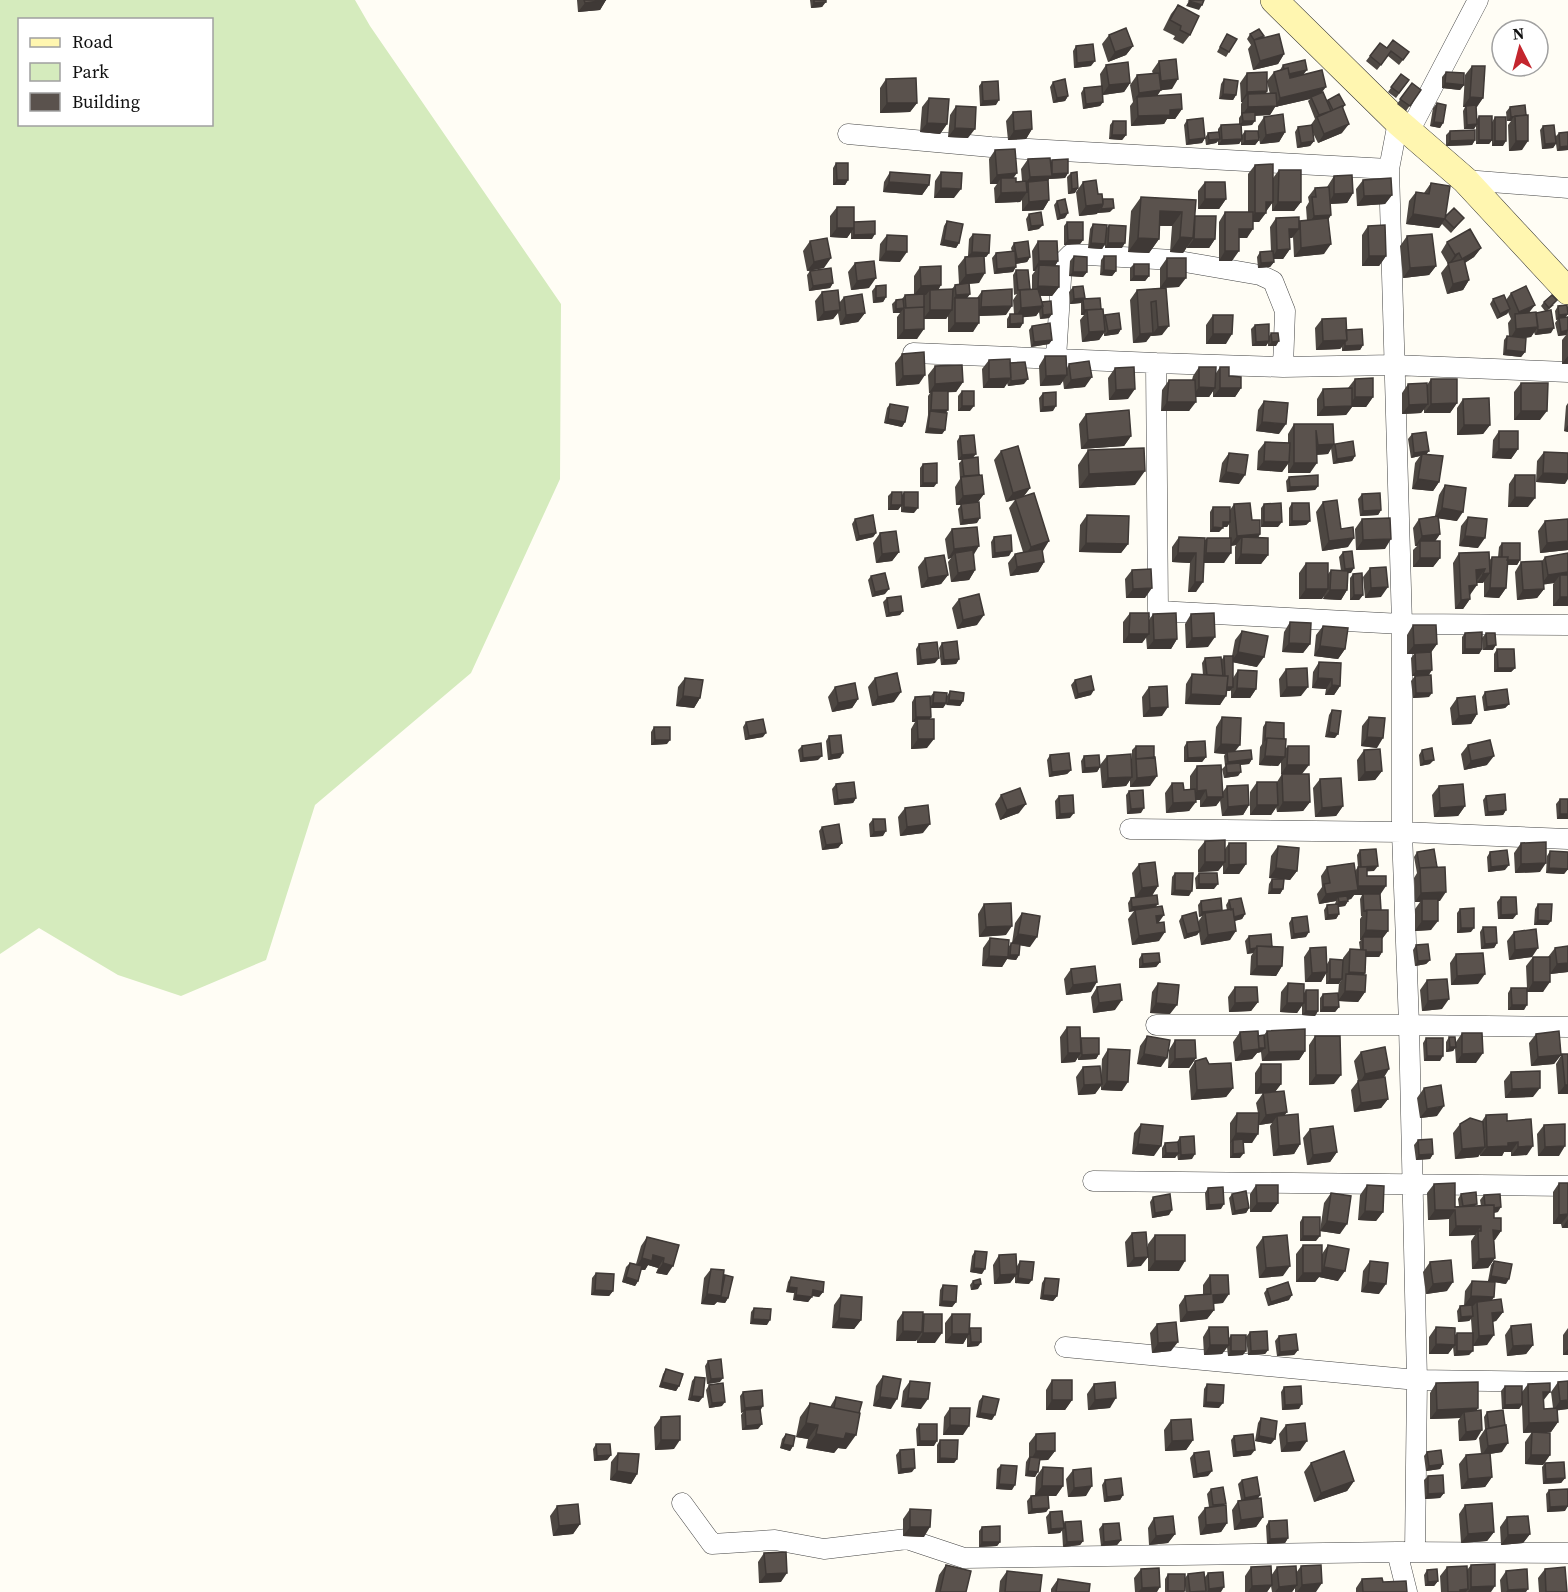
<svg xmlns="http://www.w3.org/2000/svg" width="1568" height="1592" font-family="'Source Serif 4',serif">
	<rect width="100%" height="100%" fill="#fffdf5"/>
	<path fill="#d5ebbd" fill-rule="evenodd" d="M0,0H355L370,26L561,304L560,479L471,673L315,805L266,960L181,996L118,975L39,928L0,954ZM20,20H212V124H20Z"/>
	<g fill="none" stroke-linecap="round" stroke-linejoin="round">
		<defs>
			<path id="street" d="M1398,122L1389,169L1402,624L1568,625
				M1410,130L1478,0
				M848,134L991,147L1389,169
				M1465,180L1568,188
				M913,353L1156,363
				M1056,358L1062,263L1071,254L1173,260L1260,275L1273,281L1285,311L1283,367
				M1130,829L1402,832L1568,839
				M1156,1025H1409L1402,832V624L1158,611L1156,363L1283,367L1393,365L1568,372
				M1093,1181L1568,1186
				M1065,1347L1417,1380L1568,1382
				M682,1503L712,1544L775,1540L824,1549L907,1539L964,1558L1397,1552
				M1415,1552L1417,1380L1409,1025L1568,1027
				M1407,1592L1397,1552L1568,1553"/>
			<path id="secondary" d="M1274,0L1398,122L1465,180L1568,291"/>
		</defs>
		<use href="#street" stroke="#444" stroke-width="21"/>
		<use href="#secondary" stroke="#333" stroke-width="28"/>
		<use href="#street" stroke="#fff" stroke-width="20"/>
		<use href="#secondary" stroke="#fff6b0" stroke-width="27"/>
	</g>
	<path fill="#4d4742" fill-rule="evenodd" d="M577,0H606L600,10L578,12Z
		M810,0H826L822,7L811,8Z
		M1178,5L1190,35L1183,44L1173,39L1175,36L1163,30L1171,14Z
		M1227,34L1229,52L1226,57L1217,52Z
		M1250,34L1263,38L1284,54L1278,64L1253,70L1248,49L1251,45L1247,39Z
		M1109,35L1133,46L1126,55L1108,62L1102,44Z
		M1380,43L1387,48L1409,52L1399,65L1388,56L1377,70L1366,61Z
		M1076,46L1091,66L1074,68L1073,51Z
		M1159,61L1172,89L1161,90L1157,96L1182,109L1175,119H1167L1164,124L1131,126L1130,106L1133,102L1130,85L1137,75L1153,74L1152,71Z
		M1106,65L1130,83L1124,92L1103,95V102L1100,106L1083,109L1081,93L1084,88L1101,86L1100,74Z
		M1283,65L1304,74L1323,92L1327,101L1328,100L1345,105L1343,108L1342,133L1318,143L1312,131L1314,141L1310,146L1297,148L1295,132L1298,127L1310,126L1315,119L1308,101L1310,99L1275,107L1270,115L1255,116L1252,125L1241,126L1242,135L1245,131H1258V126L1264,117L1285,132L1279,142L1260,144L1258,131L1259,140L1255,145H1241V141L1239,144L1218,145V141L1216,143L1206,145L1205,138L1202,143L1186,145L1184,125L1187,120L1205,138L1208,133L1218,132V129L1221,125L1239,124V118L1241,115V104L1242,102H1241L1240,83L1247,73L1267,81L1274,72L1280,70ZM1267,82L1270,94H1266L1267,91Z
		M1472,66L1483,98L1476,107L1477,119L1479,116L1492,122L1495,117L1503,146H1492V140L1489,144H1476V126L1474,129H1464L1463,111L1465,107H1463L1465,75Z
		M1446,72L1464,85L1460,90L1442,88V77Z
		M1401,74L1409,80L1396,98L1388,92Z
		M886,79L917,103L910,112L880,113V88Z
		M1224,79L1236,95L1233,100L1219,99L1221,84Z
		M982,82L996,105L980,106L979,86Z
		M1053,82L1068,96L1065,101L1053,103L1050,87Z
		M1412,83L1421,90L1406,111L1397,104Z
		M929,98L947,124L940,134L920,132L922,107Z
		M1437,103L1443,123L1440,128L1430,126L1433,108Z
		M956,106L968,138L948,137L950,115Z
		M1510,107L1526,115L1522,150L1509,151L1508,125L1511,121H1507L1506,112Z
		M1013,112L1032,129L1026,139L1008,140L1006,121Z
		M1113,121L1126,135L1122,140L1109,139L1110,125Z
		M1543,126L1555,137L1559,133L1568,132V150L1557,151L1556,144L1553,148L1542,149L1540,130Z
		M1450,131L1475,140L1472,145L1446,146V135Z
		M995,150L1016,182L1022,181L1021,169L1028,159L1051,162L1052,160L1068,173L1065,178L1049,179L1048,181L1049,200L1043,210L1022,211V200L1020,202L995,203L994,188L997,184H990L989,159Z
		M836,163L848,180L845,185H833V168Z
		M1255,165L1273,178L1279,170L1301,202L1294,211H1272V203L1259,222H1253L1247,238H1239L1232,261H1219V222L1225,212H1248V174Z
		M890,172L929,185L922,195L883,192L884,182Z
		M941,172L954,198H934L935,181Z
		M1071,173L1075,193L1068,194L1067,177Z
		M1334,176L1353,193L1347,203L1330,204L1331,215L1328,220L1324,254L1294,257L1293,237L1292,238H1290V249L1283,259H1273L1274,262L1270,267L1258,268L1257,257L1260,252H1271L1270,227L1276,218L1299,223L1307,221L1306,207L1309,202L1308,197L1315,188L1327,187Z
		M1363,180L1392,195L1385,204L1357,206L1356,189Z
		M1083,182L1103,199L1110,212L1097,213V212V214L1079,216L1076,192Z
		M1205,182L1226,199L1219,209H1198V191Z
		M1431,183L1446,216L1464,218L1451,233L1442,224L1439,228L1406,224L1409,201L1416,192L1424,193Z
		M1141,197L1195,216L1215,239L1209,248H1187V247L1183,253L1170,252L1172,226H1160L1159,239L1149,253L1128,252L1131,211Z
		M1057,201L1065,218L1057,220L1054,205Z
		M837,207L854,222L872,239H851V232L847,238L830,237V216Z
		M1029,214L1039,229L1028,231L1026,219Z
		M947,221L959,243L956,248L940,245L944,226Z
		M1067,222L1083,240L1080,244L1064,245V226Z
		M1093,224L1106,229L1109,225L1122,248H1105V244L1102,249L1088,248L1090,229Z
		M1368,226L1386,256L1379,266H1362V235Z
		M973,234L989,253L986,257H984L979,283L969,284L970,294L967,298H977L982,291L1006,315L979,316L973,332H948V316L946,319H924L917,339H897V317L900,313H893L892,304L896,300L902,299L905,295L914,294V276L920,267L941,285L938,290L952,289L955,285L959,284L958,266L965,257L968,256L969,239Z
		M887,235L900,262L879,261L880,244Z
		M1407,236L1436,266L1429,275L1403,278L1400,246Z
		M810,241L824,268L807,271L803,251Z
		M1038,241L1058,261L1055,266L1059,287L1052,296H1040L1042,302L1052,314L1049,318L1040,319L1039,312L1036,316L1023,317V323L1020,328H1007V319L1010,314H1014L1013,300L1017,294L1014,295L1013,275L1016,270L1029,289H1032V275L1035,271H1033L1032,251Z
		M1447,242L1481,248L1474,257L1465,263L1469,280L1463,290L1447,294L1441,273L1448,264L1441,252Z
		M1014,243L1030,257L1027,262L1016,264L1013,272L994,274L992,258L996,253L1012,252L1011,248Z
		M1074,256L1087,272L1083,277L1069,276L1070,261Z
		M1104,256L1116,271L1112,276L1100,275L1101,260Z
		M1167,258L1179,287L1160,288V268Z
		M855,263L869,288L851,290L848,272Z
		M1134,264L1149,276L1145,281H1130V268Z
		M810,271L833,283L830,288L809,291L807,275Z
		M876,286L886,297L883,302L873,303L872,291Z
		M1073,287L1084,299L1101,309L1104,316L1105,315L1121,329L1118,334L1104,336V333L1099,340L1082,342L1080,320L1084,315H1081V303L1070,304L1069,292Z
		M1166,288L1162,335L1151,336V335L1146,342L1133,343L1130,300L1137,290Z
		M822,292L839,303L844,297L865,313L858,322L840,325L838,313L833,319L817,321L815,301Z
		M1511,293L1530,312L1536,313L1545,311L1541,306L1544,302L1554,305L1548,310L1551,333L1535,335L1534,332L1531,337L1523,338L1525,352L1521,357L1503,355L1504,340L1507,336H1509L1508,323L1511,319L1508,312L1507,314L1497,319L1490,304L1493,299L1506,300Z
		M1558,306L1568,314L1565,317H1568V364H1562V340L1566,335L1558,336L1555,323L1558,319L1556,320L1555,311Z
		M1213,315L1226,344H1206V325Z
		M1322,319L1346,330L1363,345L1360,350L1342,351V347L1340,349L1316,350L1315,328Z
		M1255,325L1269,336L1271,333L1276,346H1268V343L1266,346H1252L1251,329Z
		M1032,326L1052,340L1049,344L1031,347L1029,330Z
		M902,354L919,384L896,386L895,363Z
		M1045,356L1067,368L1069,364L1085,387L1064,389L1063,381L1060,385L1040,386L1039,366Z
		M989,360L1010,363L1024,384L1008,386L1007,383L1004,388H983L982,369Z
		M935,366L963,382L956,392H948L945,430L942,434L925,433L928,415V396L930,393H929L928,375Z
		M1199,367L1216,373L1220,367L1241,388L1235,397H1213V391L1209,397H1196L1189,411H1161L1162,390L1169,380H1192L1193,376Z
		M1115,368L1128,399L1109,400L1108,378Z
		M1355,379L1373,397L1366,407H1352L1346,415L1317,416V399L1323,389L1348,388Z
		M1431,379L1457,403L1450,413H1424V409L1421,413L1402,414V393L1408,384L1427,385Z
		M1521,383L1540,420H1514V392Z
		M962,391L970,411H958V396Z
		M1043,393L1053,411L1040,412L1039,398Z
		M1463,399L1490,425L1483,434L1457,435V408Z
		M1264,401L1279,434L1256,431L1258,410Z
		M1568,403V432L1564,431L1566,406Z
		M890,404L905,422L902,427L884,423L887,408Z
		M1086,414L1131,436L1124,446L1081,449L1079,424Z
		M1294,424L1334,444L1355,456L1352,461L1333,464L1331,448L1328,454L1316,455L1310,473H1288V464L1282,472L1257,470L1258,451L1265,442L1288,443V434Z
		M1499,431L1518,449L1511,459L1492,458L1493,440Z
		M1412,434L1427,454L1439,482L1433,491L1412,489L1415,463L1420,456L1411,458L1408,439Z
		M960,436L973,458L979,475L984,494L978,502L977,523L960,525L958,509L961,505H956L955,487L960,479L959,463L962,460H958L957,441Z
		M1088,450L1135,485L1079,488L1078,465Z
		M1001,451L1030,488L1024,496L1042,551L1044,562L1038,572L1010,576L1008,563L1015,554L1023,552L1009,508L1015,500L1006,502L994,460Z
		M1544,452L1565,484L1536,482L1537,461Z
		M1229,453L1239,484L1219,482L1222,463Z
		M923,464L934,487H920V468Z
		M1515,475L1528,507H1508L1509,484Z
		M1289,477L1318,486L1315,490L1287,492L1286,481Z
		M1445,485L1457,521L1439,518L1440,534L1435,541L1440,558L1433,567H1413V550L1417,546H1415L1413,528L1419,519L1435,516L1439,495Z
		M892,492L902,495L904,492L914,513L901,512V506L898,510H888V496Z
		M1362,494L1381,510L1378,515L1360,516L1358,499Z
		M1323,502L1341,529L1348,547L1322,551L1316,512Z
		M1292,503L1310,521L1306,525L1289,526V508Z
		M1234,504L1252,520L1260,534L1258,538L1268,555L1261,564H1235V547L1236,545L1231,546L1224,563H1204L1196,592H1188L1190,563L1172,562V547L1179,537L1205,540L1207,538H1229V524L1227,527H1223L1219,532H1210V512L1213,507L1230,510Z
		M1264,504L1278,527H1261V508Z
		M1087,515L1128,544L1121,553L1079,552L1080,525Z
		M1468,517L1478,548L1459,546L1461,526Z
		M855,519L876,533L873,537L856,541L852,524Z
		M1362,519L1385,549L1356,550L1355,529Z
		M1568,519V550L1540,553L1538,531L1545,521Z
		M952,529L975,570L969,580L951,582L948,562L951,558L948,559L945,539Z
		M880,533L899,552L892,561L876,563L873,543Z
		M994,537L1009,556L992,558L991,542Z
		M1502,543L1520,560L1517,565H1507L1506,588L1499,598L1484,597V580L1483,583H1477L1469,595L1470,599L1463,609H1455L1453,563L1459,553L1489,561L1492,557H1498L1499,547Z
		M1343,552L1351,573H1348L1347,590L1341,600L1323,599L1324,596L1322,599H1299V573L1306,563L1328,574L1331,570L1341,571L1339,557Z
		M1568,553V606H1553V584L1554,583L1544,584V589L1537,598L1517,600L1515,572L1521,562L1542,561L1545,557Z
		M925,558L948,575L941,584L921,588L918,567Z
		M1370,568L1381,597L1365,598L1363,577Z
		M1132,570L1145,598H1126L1125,579Z
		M1353,574L1363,595L1359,600H1350V578Z
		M871,576L885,594L872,597L868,580Z
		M887,598L900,615L886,617L883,602Z
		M959,599L977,625L957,629L952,608Z
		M1130,613L1149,620L1153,614L1177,639L1171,649H1147L1146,637L1142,643H1123V622Z
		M1191,614L1208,647L1186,648L1185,624Z
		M1290,622L1310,644L1303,653L1282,652L1284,632Z
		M1413,625L1437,644L1431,652L1432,670L1429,675V697L1413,698L1411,681L1415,676H1412L1411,658L1414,654H1407V635Z
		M1323,626L1345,649L1338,659L1314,656L1316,635Z
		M1242,631L1257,667L1233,662V678L1238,670L1256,689L1250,698H1231V690L1230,691H1227L1220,705L1185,704L1186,684L1192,674L1203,675L1202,663L1205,658L1221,661L1224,656H1232L1235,640Z
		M1465,633L1482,649L1479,654H1462V637Z
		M1486,633L1493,650H1483L1482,638Z
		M942,643L959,659L956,664L941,665L939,648Z
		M919,644L935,663L917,665L916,649Z
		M1497,649L1515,668L1511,672H1494V654Z
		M1319,662L1340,686L1334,695H1325L1326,689L1312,688L1313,672Z
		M1286,669L1301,696L1280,697L1279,679Z
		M685,678L700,698L694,708L676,706L678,687Z
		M875,678L894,702L872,706L868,687Z
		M1075,680L1091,695L1075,699L1071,685Z
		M835,687L858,699L852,708L832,712L828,697Z
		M1149,687L1162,716L1143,717L1142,697Z
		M950,691L963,701L960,706L946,704L943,708H931V717L930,719L927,748L911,749V729L915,722H912V702L915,697H930L934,692L947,696Z
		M1485,692L1509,704L1505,708L1484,711L1482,697Z
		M1457,698L1477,714L1471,724L1452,725L1450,708Z
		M1332,710L1335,738L1325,737L1329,715Z
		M1222,717L1235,751L1252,759L1249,764L1240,765L1238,776L1224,778L1222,769L1225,766L1224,756L1225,754L1214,753L1216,727Z
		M1369,717L1377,748L1361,746L1362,726Z
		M746,722L763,737L745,740L743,727Z
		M1266,722L1284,739L1285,749L1288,746L1302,774L1310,802L1303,811L1277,812L1276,807L1271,815H1250V792L1257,782H1277L1282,774H1290H1281V762L1278,766L1259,765L1260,747L1262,744L1263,727Z
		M654,727L667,744L651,745V732Z
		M829,736L840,758L828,760L826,741Z
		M1187,742L1206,757L1202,762H1184V747Z
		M1468,745L1487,765L1464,770L1461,754Z
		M802,746L818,760L800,762L798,750Z
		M1136,746L1150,786L1130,787V780L1126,786L1102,788L1100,765L1107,756L1131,765L1132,764V750Z
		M1364,750L1382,771L1375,780L1358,781L1357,760Z
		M1422,750L1430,764L1420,766L1419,755Z
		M1050,755L1071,770L1067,774L1049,777L1047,760Z
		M1084,756L1100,767L1097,772L1082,773L1081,761Z
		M1197,766L1222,793L1227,786L1249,805L1243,815L1222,816L1220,800L1216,806L1200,807V800H1196L1189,811L1166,813L1165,793L1172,783L1184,790L1190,789V776Z
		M1320,779L1343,806L1336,816L1315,817L1313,788Z
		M836,784L856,798L853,803L834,805L832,789Z
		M1439,786L1465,806L1458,816L1434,817L1432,795Z
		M1129,791L1141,813L1127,814L1126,795Z
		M1001,795L1019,813L1000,820L995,804Z
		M1059,796L1070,818L1056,819L1055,801Z
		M1486,796L1506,810L1503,815L1485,816L1483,800Z
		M1560,799L1568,819H1557L1556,804Z
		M905,808L923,833L900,836L898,817Z
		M873,819L883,836L870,837L869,824Z
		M822,827L842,843L838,848L822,850L819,831Z
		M1205,841L1225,849L1229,843L1246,864L1239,874H1223V865L1218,871L1198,872V850Z
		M1521,843L1540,872L1515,873L1514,853Z
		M1278,846L1297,871L1290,880L1284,879L1283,889L1280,894H1268L1269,884L1272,879H1283L1269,878L1271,856Z
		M1360,850L1374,871H1367V876L1380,895L1381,910L1388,931L1382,939V952L1379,957H1366L1365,973L1364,975L1365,992L1358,1002L1339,1001V1007L1335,1012H1320V998L1323,994L1338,995L1339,983L1342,979L1339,984H1326V973L1321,982H1305L1304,957L1310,948L1327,964L1330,959L1342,976L1343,958L1350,949H1360L1359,942L1361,940H1360V919L1362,916H1361L1360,899L1362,895H1354L1351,899L1348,900V901L1345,906L1339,907V914L1336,919L1325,920L1324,910L1327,905L1335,904L1336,901L1319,904L1317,894L1322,887L1321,876L1327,867L1355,871L1358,867L1357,855Z
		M1550,851L1568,869L1564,874L1546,873L1547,856Z
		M1417,852L1440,901H1438L1431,930L1415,931V909L1420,902H1415L1414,878L1417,873L1414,857Z
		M1490,852L1505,870L1488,872L1487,857Z
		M1139,864L1158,886L1152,895L1156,907L1158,923L1159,941L1132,945L1128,919L1134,911L1129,912L1128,903L1131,898L1135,897L1132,873Z
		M1175,873L1189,896L1171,895L1172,877Z
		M1199,873L1214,889H1196L1195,878Z
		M1501,897L1513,919H1498L1497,902Z
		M1229,900L1245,914L1242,919L1235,921L1230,940L1201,945L1199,932L1197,935L1184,939L1179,921L1182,916L1198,922L1202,916L1199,917L1198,905L1201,901L1221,911L1227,910L1226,905Z
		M984,904L1006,935L979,937L978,914Z
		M1538,904L1548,925H1534L1535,909Z
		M1460,909L1471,932L1457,933V913Z
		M1022,913L1030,947L1020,945L1019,955L1016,960L1007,959L1002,967L982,966L983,948L990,938L1009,946L1012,943L1015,923Z
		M1292,918L1306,937L1291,939L1289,923Z
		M1483,927L1497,943L1494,948L1481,949L1480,932Z
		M1514,932L1532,957L1509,960L1507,941Z
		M1249,936L1272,947L1282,966L1276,976L1250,975L1251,956L1253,953L1247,954L1245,941Z
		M1416,945L1430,960L1426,964L1415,966L1413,950Z
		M1568,946V972L1550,974L1543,992H1527L1524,1010H1508V993L1511,988H1527L1526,966L1533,957H1548L1555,948Z
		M1142,954L1160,962L1156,967L1139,968V959Z
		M1456,954L1478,984L1451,985L1450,963Z
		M1071,969L1091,992L1066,995L1064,979Z
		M1427,980L1442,1009L1422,1011L1420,990Z
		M1158,983L1170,1014L1150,1013L1152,992Z
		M1288,983L1304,993L1306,990L1318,1011L1315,1016L1302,1015V1005L1297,1013L1280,1012L1281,992Z
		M1097,987L1115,1010L1093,1013L1091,997Z
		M1235,987L1258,1002L1251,1011L1229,1012L1228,997Z
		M1067,1027L1099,1054L1096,1059L1078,1060V1057L1075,1062L1061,1063L1060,1037Z
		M1267,1031L1305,1051L1299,1060L1262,1061L1261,1052L1257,1053L1252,1059L1235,1061L1233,1042L1240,1032L1258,1036L1264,1035Z
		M1462,1033L1476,1063H1456L1455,1048L1453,1051L1446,1052V1042L1449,1037L1456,1042Z
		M1536,1034L1561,1055L1554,1064L1531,1066L1529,1043Z
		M1147,1036L1161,1067L1137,1064L1140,1046Z
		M1315,1036L1334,1084L1309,1085V1045Z
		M1426,1038L1440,1061H1424L1423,1043Z
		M1175,1040L1196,1058L1189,1068H1168L1169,1050Z
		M1108,1049L1122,1091L1101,1090V1086L1095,1094L1078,1095L1076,1077L1083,1067L1101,1076L1102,1059Z
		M1361,1052L1388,1099L1381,1108L1354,1112L1351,1090L1358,1081L1354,1061Z
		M1562,1054L1568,1094H1558L1556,1064Z
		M1195,1061L1209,1064L1233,1088L1226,1097L1191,1100L1189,1071Z
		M1261,1064L1281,1084L1275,1092L1285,1115L1300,1144L1294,1154L1273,1156L1270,1126L1272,1123L1259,1125V1119L1252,1143H1243L1240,1158H1230V1123L1237,1113H1258L1256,1103L1263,1093L1255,1094V1073Z
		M1511,1072L1533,1097L1505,1098L1504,1081Z
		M1424,1088L1437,1116L1420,1118L1417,1098Z
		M1486,1115L1507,1121L1527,1155L1511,1156V1152H1504L1502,1156H1480V1154L1478,1157L1455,1159L1453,1133L1460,1124L1482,1121Z
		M1141,1124L1154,1156L1132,1154L1134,1133Z
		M1544,1125L1559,1156H1538L1537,1134Z
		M1310,1129L1337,1152L1330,1162L1307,1165L1303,1138Z
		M1180,1137L1192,1159L1178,1160L1177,1154L1175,1158H1162V1148L1165,1143L1177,1142Z
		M1418,1140L1433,1154L1430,1159L1416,1160L1414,1145Z
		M1559,1183H1568V1228H1562L1561,1224H1553V1192Z
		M1434,1184L1455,1207L1459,1206L1458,1199L1461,1194L1476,1206H1481L1480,1200L1484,1195L1498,1212L1494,1213V1218L1501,1231L1494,1240L1495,1258L1488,1268L1472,1269L1471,1241L1475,1235L1449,1236V1219L1428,1220L1427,1193Z
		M1256,1185L1278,1203L1271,1212H1250V1194Z
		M1367,1185L1383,1212L1376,1221L1358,1220L1360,1195Z
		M1208,1188L1221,1209L1206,1210L1205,1193Z
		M1331,1193L1340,1234L1320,1231L1324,1203Z
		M1232,1194L1249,1208L1246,1213L1232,1215L1229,1198Z
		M1153,1197L1169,1215L1152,1218L1150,1202Z
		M1303,1217L1316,1241H1300V1222Z
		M1132,1233L1141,1266L1127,1267L1125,1242Z
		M1155,1235L1179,1271H1148V1244Z
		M647,1237L679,1245L667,1275L656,1273L658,1268L648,1265L645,1270H641L638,1281L635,1286L622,1282L626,1267L630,1263L636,1264L641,1246Z
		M1263,1237L1283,1276L1259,1278L1256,1247Z
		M1303,1245L1322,1254L1328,1245L1338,1281L1319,1277L1315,1282H1296V1254Z
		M975,1251L982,1274L970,1272L972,1256Z
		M999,1255L1017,1266L1020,1261L1029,1284L1015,1283V1276L1010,1283L994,1284L993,1265Z
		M1370,1261L1379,1294L1361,1292L1363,1271Z
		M1494,1261L1506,1284L1488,1281L1491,1265Z
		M1430,1262L1447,1291L1426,1294L1423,1272Z
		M711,1269L724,1276L728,1298L725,1303L717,1302L714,1305L701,1304L704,1278Z
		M596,1273L613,1291L609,1296L591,1295L592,1278Z
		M1210,1275L1223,1303L1214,1304V1310L1207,1319L1180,1322L1179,1305L1185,1296L1203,1294V1285Z
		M791,1277L823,1292L819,1297L812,1296L808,1302L793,1300L794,1293L786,1292L788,1282Z
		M1045,1278L1057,1296L1053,1301L1040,1299L1042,1283Z
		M973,1281L978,1289L971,1290L970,1285Z
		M1472,1281L1492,1300L1503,1312L1496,1321L1493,1322L1487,1345L1473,1346L1469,1355L1454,1356L1453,1347L1448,1354H1429V1337L1436,1327L1455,1335L1457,1333H1472L1471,1319L1469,1321L1458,1322L1457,1311L1460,1306H1464L1465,1291Z
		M943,1285L956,1302L952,1307L939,1306L940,1290Z
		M1267,1289L1289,1300L1268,1306L1264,1293Z
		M841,1295L861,1320L854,1329L832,1328L834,1305Z
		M754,1308L767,1325L750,1324L751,1312Z
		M903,1312L922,1316L924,1314L935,1343H917V1339L916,1341H896L897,1321Z
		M952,1314L969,1329L978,1346L967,1347V1337L963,1344L945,1343V1323Z
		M1157,1324L1171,1351L1152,1353L1150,1333Z
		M1511,1326L1533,1345L1526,1354L1507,1356L1505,1335Z
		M1209,1327L1229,1338L1231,1335L1243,1355L1228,1356L1227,1347L1222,1354L1204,1355L1203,1337Z
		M1568,1328V1355H1563V1335Z
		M1250,1332L1268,1350L1265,1354L1248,1355L1246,1337Z
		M1279,1336L1298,1350L1294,1355L1277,1356L1275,1341Z
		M708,1361L720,1382L707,1384L705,1366Z
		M666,1369L679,1386L676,1391L659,1387L663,1374Z
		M883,1376L891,1409L873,1406L876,1386Z
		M695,1377L699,1402L688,1400L692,1381Z
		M1052,1380L1072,1400L1065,1410H1046V1390Z
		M910,1381L921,1409L901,1407L903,1391Z
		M1558,1382L1568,1409L1557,1410L1558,1422L1551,1432H1537L1550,1455L1543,1465L1525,1464V1442L1532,1432L1523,1433L1522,1405L1519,1409H1502L1501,1391L1505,1386L1522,1392L1528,1384L1543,1401L1544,1409L1553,1408L1551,1392Z
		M1436,1383L1477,1410L1476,1440L1459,1441L1458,1421L1460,1418L1430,1419V1393Z
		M1094,1384L1110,1408L1088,1410L1087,1394Z
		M1207,1384L1219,1408L1203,1407L1204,1389Z
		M709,1385L722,1406L709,1408L706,1390Z
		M1284,1387L1299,1409L1282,1410L1281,1392Z
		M743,1392L760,1411L758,1429L742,1430L741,1415L743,1412L741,1413L740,1396Z
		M983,1396L992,1420L976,1417L979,1401Z
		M836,1397L846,1449L838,1448L834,1453L806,1448L808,1439L796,1437L800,1417L810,1403L830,1407Z
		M950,1408L963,1435H943L944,1417Z
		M1487,1412L1502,1452L1490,1454L1492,1477L1485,1487L1461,1489L1459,1464L1466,1455L1481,1454L1479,1438L1485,1429L1484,1417Z
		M661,1417L674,1449L655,1450L654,1427Z
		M1261,1418L1271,1444L1255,1441L1258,1423Z
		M1171,1420L1193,1440L1186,1450L1165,1451L1164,1430Z
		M919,1424L934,1446H917L916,1429Z
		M1286,1425L1300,1451L1281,1452L1279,1434Z
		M786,1434L793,1446L790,1451L780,1448L782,1439Z
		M1036,1434L1055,1451L1048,1460H1039L1035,1477L1025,1476L1026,1462L1029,1457V1443Z
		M1234,1436L1251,1455L1233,1457L1231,1440Z
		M940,1440L957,1459L954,1463H937V1445Z
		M596,1444L611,1455L607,1460L594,1461L593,1449Z
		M900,1450L912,1472L898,1474L896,1455Z
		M1427,1452L1443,1464L1440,1469L1426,1471L1424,1456Z
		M618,1453L637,1474L631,1484L610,1480L611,1462Z
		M1194,1453L1208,1476L1193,1478L1190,1458Z
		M1311,1463L1354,1481L1347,1491L1314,1502L1304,1472Z
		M1545,1463L1565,1478L1561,1483L1543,1484L1542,1467Z
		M1001,1465L1012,1490L996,1489L997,1469Z
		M1043,1467L1063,1486L1056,1496H1048L1049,1508L1046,1512L1028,1514L1027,1501L1031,1496L1035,1495L1036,1477Z
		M1073,1470L1086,1496L1068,1497L1066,1479Z
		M1428,1476L1444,1493L1440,1498L1425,1499L1424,1480Z
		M1105,1480L1123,1495L1120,1500L1104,1502L1102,1485Z
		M1242,1480L1260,1495L1258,1498L1263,1517L1256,1527L1234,1530L1232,1510L1238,1501L1241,1500L1238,1484Z
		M1211,1489L1224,1506L1227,1523L1221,1532L1200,1535L1198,1517L1205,1508L1209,1507L1207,1494Z
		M1549,1490L1565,1511L1547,1512L1546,1494Z
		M1465,1505L1494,1532L1487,1541L1461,1543L1459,1514Z
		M557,1506L580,1524L573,1534L553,1536L550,1516Z
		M910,1509L924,1537L903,1536V1519Z
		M1050,1512L1063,1525L1065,1522L1083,1541L1080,1545L1063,1547L1062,1530L1060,1533L1048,1534L1046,1517Z
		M1507,1517L1530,1534L1523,1543L1501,1545L1500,1527Z
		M1154,1518L1175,1534L1168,1543L1149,1545L1148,1528Z
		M1269,1521L1288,1538L1285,1543L1267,1544L1266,1526Z
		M1103,1524L1121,1540L1117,1545L1101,1546L1099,1529Z
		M982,1527L1000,1542L997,1546L979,1547V1531Z
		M764,1553L781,1582L759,1583L758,1562Z
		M946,1565L966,1592H935L939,1575Z
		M1471,1565L1491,1592H1441L1440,1576L1447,1567L1467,1570Z
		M1301,1566L1316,1592H1295V1588L1292,1592H1272L1271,1586L1267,1592H1245V1576L1251,1567L1271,1576L1277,1567L1296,1573Z
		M1141,1569L1157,1592H1135L1134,1578Z
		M1545,1569L1567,1592H1539L1538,1578Z
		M1427,1570L1438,1581L1434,1586H1425L1424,1575Z
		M1007,1571L1040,1592H999L1000,1581Z
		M1506,1571L1526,1592H1501L1500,1580Z
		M1208,1573L1221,1592H1186L1185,1586L1184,1592H1165V1579L1168,1574L1185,1578L1188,1574L1205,1577Z
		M1058,1579L1089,1592H1051V1589Z
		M1362,1579L1383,1582L1407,1592H1356V1588Z"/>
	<path fill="#3f3936" d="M606,0L600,10L578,12L585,3Z
		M1189,1L1202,5L1199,10L1186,6Z
		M826,2L822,7L811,8L814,3Z
		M1133,46L1126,55L1108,62L1115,52Z
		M1284,54L1278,64L1253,70L1260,61Z
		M1095,61L1091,66L1074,68L1077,63Z
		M1307,70L1303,75L1282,79L1286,75Z
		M1178,79L1172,89L1155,91L1161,81Z
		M1130,83L1124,92L1102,95L1109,85Z
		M1445,83L1464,85L1460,90L1442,88Z
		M1326,87L1319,96L1311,97L1310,99L1275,107L1270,115L1243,116L1242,115L1248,107L1275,106L1280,98Z
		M1161,90L1154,100L1137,97L1133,102L1139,93Z
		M1267,91L1261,101L1248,94L1242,102H1241L1247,92Z
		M1223,94L1236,95L1233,100L1219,99Z
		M1068,96L1065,101L1053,103L1057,98Z
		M1470,97L1483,98L1477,107H1463Z
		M999,100L996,105L980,106L983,101Z
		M1103,102L1100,106L1083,109L1086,104Z
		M887,103H917L910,112L880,113Z
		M1182,109L1175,119H1167L1164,124L1131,126L1138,116L1170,110Z
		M1514,116L1511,121H1507L1511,117Z
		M1243,121H1255L1252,125L1239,126Z
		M1434,122L1443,123L1440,128L1430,126Z
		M927,123L947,124L940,134L920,132Z
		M1349,124L1342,133L1318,143L1324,134Z
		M1477,124L1474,129H1464L1467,125Z
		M955,128L975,129L968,138L948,137Z
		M1032,129L1026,139L1008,140L1014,131Z
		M1285,132L1279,142L1260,144L1266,135Z
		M1112,135H1126L1122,140L1109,139Z
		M1205,138L1202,143L1186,145L1189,140Z
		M1220,139L1216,143L1206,145L1209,140Z
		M1242,139L1239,144L1218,145L1222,140Z
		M1259,140L1255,145H1241L1245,141Z
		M1475,140L1472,145L1446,146L1450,141Z
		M1479,140H1492L1489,144H1476Z
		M1314,141L1310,146L1297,148L1301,143Z
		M1495,141H1506L1503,146H1492Z
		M1516,141H1528L1522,150L1509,151Z
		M1556,143L1553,148L1542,149L1545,144Z
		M1568,146V150L1557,151L1560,147Z
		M1017,173L1010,183L1001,178L997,184H990L997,175Z
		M1068,173L1065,178L1049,179L1045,185L1028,182L1023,187L1030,177L1051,176L1052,174Z
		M837,180H848L845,185H833Z
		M889,182L929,185L922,195L883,192Z
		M941,188L961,189L954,198H934Z
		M1078,188L1075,193L1068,194L1072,189Z
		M1027,192L1020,202L995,203L1001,193Z
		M1353,193L1347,203L1328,204L1334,194Z
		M1392,195L1385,204L1357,206L1364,196Z
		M1205,199H1226L1219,209H1198Z
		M1049,200L1043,210L1022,211L1029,202Z
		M1266,202H1273L1266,211Z
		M1278,202H1301L1294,211H1272Z
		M1103,204L1097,214L1079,216L1086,206Z
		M1114,208L1110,212L1097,213L1101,209Z
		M1160,211L1182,212L1172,226L1151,225Z
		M1068,213L1065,218L1057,220L1060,215Z
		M1255,213H1266L1259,222H1248Z
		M1413,214L1445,219L1439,228L1406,224Z
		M1331,215L1324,225L1307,226L1314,216Z
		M1043,225L1039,229L1028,231L1031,226Z
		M837,228H854L847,238L830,237Z
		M1239,229H1253L1247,238H1232Z
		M1289,229H1299L1292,238H1283Z
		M875,234L872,239H851L854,235Z
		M1180,237L1193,238L1183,253L1170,252Z
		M1138,238L1159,239L1149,253L1128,252Z
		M1194,239H1215L1209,248H1187Z
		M944,240L959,243L956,248L940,245Z
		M1068,240H1083L1080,244L1064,245Z
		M1091,243L1105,244L1102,249L1088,248Z
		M1108,243H1125L1122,248H1105Z
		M1331,244L1324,254L1294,257L1301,248Z
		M1481,248L1474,257L1456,268L1462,259Z
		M1290,249L1283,259H1271L1277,250Z
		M886,251L907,252L900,262L879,261Z
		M1225,251H1239L1232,261H1219Z
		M972,252L989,253L986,257L968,256Z
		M1459,253L1452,262L1448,265L1455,255Z
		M1369,256H1386L1379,266H1362Z
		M1030,257L1027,262L1014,264L1017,259Z
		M831,258L824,268L807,271L814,262Z
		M1039,261H1058L1052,270L1039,265L1035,271H1033Z
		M1274,262L1270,267L1258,268L1261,263Z
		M1436,266L1429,275L1403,278L1410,268Z
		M1016,267L1013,272L994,274L997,269Z
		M1104,270L1116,271L1112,276L1100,275Z
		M1073,272H1087L1083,277L1069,276Z
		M985,273L979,283L959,284L966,275Z
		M1134,276H1149L1145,281H1130Z
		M876,278L869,288L851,290L857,281Z
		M1167,278H1186L1179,287L1160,288Z
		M1469,280L1463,290L1447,294L1453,284Z
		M833,283L830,288L809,291L813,286Z
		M941,285L935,295L930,290L926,295H914L921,286Z
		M1038,286L1059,287L1052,296L1032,295Z
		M970,294L967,298H955L953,300L956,295Z
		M886,297L883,302L873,303L876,298Z
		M1085,298L1081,303L1070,304L1074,299Z
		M1535,305L1528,314L1515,318L1519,312Z
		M1012,306L1006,315L975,316L981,307Z
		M1043,306L1036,316L1015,318L1021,308Z
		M904,308L900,313H893L896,309Z
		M1510,309L1507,314L1497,319L1500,314Z
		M840,310L833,319L817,321L824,312Z
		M930,310H952L946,319H923Z
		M1084,310H1087L1084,315H1081Z
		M865,313L858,322L840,325L846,315Z
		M1052,314L1049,318L1040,319L1043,315Z
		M1568,314L1564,319L1556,320L1559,315Z
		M955,323H979L973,332H948Z
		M1023,323L1020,328H1007L1010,324Z
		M1169,326L1162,335L1151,336L1158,327Z
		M1538,327L1531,337L1510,339L1516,329Z
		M1554,328L1551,333L1535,335L1538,330Z
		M924,329L917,339H897L904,330Z
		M1121,329L1118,334L1104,336L1108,331Z
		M1568,330L1566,335L1558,336L1561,332Z
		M1105,331L1099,340L1082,342L1089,332Z
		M1153,333L1146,342L1133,343L1140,334Z
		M1213,334H1232L1226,344H1206Z
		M1052,340L1049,344L1031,347L1034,342Z
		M1347,340L1340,349L1316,350L1323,341Z
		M1269,341L1266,346H1252L1256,342Z
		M1279,341L1276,346H1268L1272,342Z
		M1363,345L1360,350L1342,351L1345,346Z
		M1506,350L1525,352L1521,357L1503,355Z
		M1568,356V364H1562Z
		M925,375L919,384L896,386L903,376Z
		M1067,375L1060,385L1040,386L1046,376Z
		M1092,377L1085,387L1064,389L1071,380Z
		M1011,378L1004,388H983L989,379Z
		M1028,379L1024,384L1008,386L1011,381Z
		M963,382L956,392L932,393V391L930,393H929L935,384Z
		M1199,387L1215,388L1209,397H1192Z
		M1220,388H1241L1235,397H1213Z
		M1135,389L1128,399L1109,400L1116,390Z
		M1355,397H1373L1366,407H1352L1346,415L1317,416L1324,407L1349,406Z
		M1167,402H1196L1189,411H1161Z
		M1457,403L1450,413H1424L1431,404Z
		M1428,404L1421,413L1402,414L1409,405Z
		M962,406H974L970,411H958Z
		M1056,406L1053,411L1040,412L1043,407Z
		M931,410H948L944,415L930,412Z
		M1521,411H1547L1540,420H1514Z
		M888,419L905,422L902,427L884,423Z
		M1262,422L1286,424L1279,434L1256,431Z
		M1464,425H1490L1483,434L1457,435Z
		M1568,425V432L1564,431Z
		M928,428L945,430L942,434L925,433Z
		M1131,436L1124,446L1081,449L1088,440Z
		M1334,444L1328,454L1312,455L1318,445Z
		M1499,449H1518L1511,459L1492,458Z
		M1429,451L1426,455L1422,454L1420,456L1411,458L1414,453Z
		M976,454L972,459L958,460L962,455Z
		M1355,456L1352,461L1333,464L1337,459Z
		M1264,461L1289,462L1282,472L1257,470Z
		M1294,463H1317L1310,473H1288Z
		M1145,471L1135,485L1079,488L1089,474Z
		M1226,472L1245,475L1239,484L1219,482Z
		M1543,473L1568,474V479L1565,484L1536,482Z
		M1418,479L1439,482L1433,491L1412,489Z
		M923,483H937L934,487H920Z
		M1318,486L1315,490L1287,492L1290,487Z
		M1030,488L1023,497L1006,502L1013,493Z
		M984,494L977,503L956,505L963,496Z
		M1515,497L1535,498L1528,507H1508Z
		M891,505H902L898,510H888Z
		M904,507L918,508L914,513L901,512Z
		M1442,508L1463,512L1457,521L1435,518Z
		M1381,510L1378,515L1360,516L1363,511Z
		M980,518L977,523L960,525L963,520Z
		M1292,521H1310L1306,525L1289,526Z
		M1223,522H1230L1227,527H1219Z
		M1264,522H1282L1278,527H1261Z
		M1213,527L1223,528L1219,532H1210Z
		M876,533L873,537L856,541L859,536Z
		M1260,534L1254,544L1242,537L1236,545L1230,546L1237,536Z
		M1440,534L1434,543L1420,541L1417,546H1415L1422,536Z
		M1465,536L1485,538L1478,548L1459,546Z
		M1354,538L1348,547L1322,551L1329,541Z
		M1391,539L1385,549L1356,550L1363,540Z
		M1049,541L1043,551L1024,556L1031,547Z
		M1568,541V550L1540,553L1547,543Z
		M1086,543L1128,544L1121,553L1079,552Z
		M979,546L973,556L955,553L951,558L948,559L954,549Z
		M1012,551L1009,556L992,558L995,553Z
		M899,552L892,561L876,563L882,554Z
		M1178,553H1196L1190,563L1172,562Z
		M1206,553H1231L1224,563H1200Z
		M1241,554L1268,555L1261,564H1235Z
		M1420,558H1440L1433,567H1413Z
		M1502,560H1520L1517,565L1498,564Z
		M1044,562L1038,572L1010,576L1017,567Z
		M1354,568L1351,573L1341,574L1345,569Z
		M1485,569L1478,579H1470L1476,570Z
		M975,570L969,580L951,582L958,573Z
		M1568,572V581L1560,575L1554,583L1541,585L1548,575Z
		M1490,573L1483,583H1477L1483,574Z
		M948,575L941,584L921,588L928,578Z
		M1195,582H1203L1196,592H1188Z
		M1477,585L1470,595H1462L1469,586Z
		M1388,587L1381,597L1365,598L1371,588Z
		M1152,588L1145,598H1126L1133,589Z
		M1490,588H1506L1499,598L1484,597Z
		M889,589L885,594L872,597L875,592Z
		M1306,589H1328L1322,599H1299Z
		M1544,589L1537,598L1517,600L1523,590Z
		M1330,590H1347L1341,600L1323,599Z
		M1354,595H1363L1359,600H1350Z
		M1560,597H1568V606H1553Z
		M1470,599L1463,609H1455L1461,600Z
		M903,611L900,615L886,617L889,613Z
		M984,615L977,625L957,629L963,620Z
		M1129,634H1149L1142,643H1123Z
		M1215,637L1208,647L1186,648L1192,638Z
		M1177,639L1171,649H1147L1154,640Z
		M1289,643L1310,644L1303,653L1282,652Z
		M1437,644L1430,654H1407L1414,645Z
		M1496,645L1493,650H1483L1487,646Z
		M1320,646L1345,649L1338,659L1314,656Z
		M1465,649H1482L1479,654H1462Z
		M1238,652L1264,657L1257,667L1231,662Z
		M939,658L935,663L917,665L921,660Z
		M959,659L956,664L941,665L944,660Z
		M1498,668H1515L1511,672H1494Z
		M1432,670L1428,675L1412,676L1416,671Z
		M1318,678L1332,679L1326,689L1312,688Z
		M1332,685L1340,686L1334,695H1325Z
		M1225,687H1233L1230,691H1221Z
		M1287,687H1308L1301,696L1280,697Z
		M1237,688L1256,689L1250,698H1231Z
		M1094,690L1091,695L1075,699L1078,694Z
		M901,692L894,702L872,706L878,697Z
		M1416,693H1432L1429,697L1413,698Z
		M1191,694L1226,696L1220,705L1185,704Z
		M683,696L700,698L694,708L676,706Z
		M858,699L852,708L832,712L838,703Z
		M949,700L963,701L960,706L946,705Z
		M933,703H946L943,708H930Z
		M1509,704L1505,708L1484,711L1487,707Z
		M1168,707L1162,716L1143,717L1150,708Z
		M1477,714L1471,724L1452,725L1459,716Z
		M916,717H931L928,722L917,719L915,722H912Z
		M1329,732L1338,734L1335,738L1325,737Z
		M766,733L763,737L745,740L749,736Z
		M1367,737L1383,738L1377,748L1361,746Z
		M918,739H934L927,748L911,749Z
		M655,740H670L667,744L651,745Z
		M1221,744L1240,745L1233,754L1227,752L1225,754L1214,753Z
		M843,753L840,758L828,760L831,755Z
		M822,756L818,760L800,762L803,758Z
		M1265,756L1285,757L1278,766L1259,765Z
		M1494,756L1487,765L1464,770L1471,761Z
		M1206,757L1202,762H1184L1188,758Z
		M1252,759L1249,764L1226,766L1228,762Z
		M1434,760L1430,764L1420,766L1424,761Z
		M1287,765H1309L1302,774H1281Z
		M1100,767L1097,772L1082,773L1085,768Z
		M1071,770L1067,774L1049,777L1052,772Z
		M1382,771L1375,780L1358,781L1365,772Z
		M1241,772L1238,776L1224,778L1227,773Z
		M1157,776L1150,786L1130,787L1137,778Z
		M1132,777L1126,786L1102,788L1108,778Z
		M1206,790L1200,800H1191L1197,791Z
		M1207,797H1223L1216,806L1200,807Z
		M856,798L853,803L834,805L838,800Z
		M1196,802L1189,811L1166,813L1173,803Z
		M1283,802H1310L1303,811L1277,812Z
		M1026,804L1019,813L1000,820L1007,810Z
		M1249,805L1243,815L1222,816L1228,807Z
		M1257,805H1278L1271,815H1250Z
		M1343,806L1336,816L1315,817L1322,808Z
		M1465,806L1458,816L1434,817L1440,808Z
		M1144,808L1141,813L1127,814L1131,809Z
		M1506,810L1503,815L1485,816L1488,812Z
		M1074,813L1070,818L1056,819L1060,814Z
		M1560,814H1568V819H1557Z
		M930,824L923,833L900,836L907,827Z
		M886,831L883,836L870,837L874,832Z
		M842,843L838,848L822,850L826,845Z
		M1205,862H1225L1218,871L1198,872Z
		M1546,863L1540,872L1515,873L1521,864Z
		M1246,864L1239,874H1223L1229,865Z
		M1509,865L1505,870L1488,872L1491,867Z
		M1378,866L1374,871L1358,872L1361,867Z
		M1276,868L1297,871L1290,880L1269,878Z
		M1549,868L1568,869L1564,874L1546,873Z
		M1199,884H1218L1214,889H1196Z
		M1158,886L1152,896L1135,898L1142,888Z
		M1358,886H1386L1380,895H1354L1351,899L1339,901L1338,897L1336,901L1319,904L1326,894Z
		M1272,889H1283L1280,894H1268Z
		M1175,890L1192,891L1189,896L1171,895Z
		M1446,892L1440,901L1422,902V899L1420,902H1415L1421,893Z
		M1348,901L1345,906L1336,907L1339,902Z
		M1158,904L1154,909L1135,910L1134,911L1129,912L1132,907Z
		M1222,910L1219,915L1205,913L1202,916L1199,917L1202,912Z
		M1245,914L1242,919L1229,922L1233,917Z
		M1339,914L1336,919L1325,920L1328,915Z
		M1517,914L1513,919H1498L1501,915Z
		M1164,915L1157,925L1156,916Z
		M1538,920L1551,921L1548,925H1534Z
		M1422,921H1438L1431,930L1415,931Z
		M1012,926L1006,935L979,937L986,927Z
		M1461,928H1474L1471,932L1457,933Z
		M1366,930L1388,931L1381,940L1363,937L1361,940H1360Z
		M1200,931L1197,935L1184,939L1187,934Z
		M1236,931L1230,940L1201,945L1208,935Z
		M1165,932L1159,941L1132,945L1139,936Z
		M1309,932L1306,937L1291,939L1294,934Z
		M1018,934L1037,937L1030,947L1011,944Z
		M1497,943L1494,948L1481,949L1485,944Z
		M1256,948L1253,953L1247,954L1250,949Z
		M1538,948L1532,957L1509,960L1515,950Z
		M1382,952L1379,957H1360L1363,953Z
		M1010,955H1019L1016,960L1007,959L1002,967L982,966L989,956L1008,957Z
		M1430,960L1426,964L1415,966L1418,961Z
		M1160,962L1156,967L1139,968L1143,964Z
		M1568,963V972L1550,974L1557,964Z
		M1257,966H1282L1276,976L1250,975Z
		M1327,972L1321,982H1305L1312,973Z
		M1349,972L1365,973L1358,983L1346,976Z
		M1485,974L1478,984L1451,985L1457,976Z
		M1330,979H1342L1339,984H1326Z
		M1097,982L1091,992L1066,995L1073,985Z
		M1533,982H1550L1543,992H1527Z
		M1345,991L1365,992L1358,1002L1338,1001Z
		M1449,999L1442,1009L1422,1011L1428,1001Z
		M1122,1000L1115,1010L1093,1013L1099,1003Z
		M1258,1002L1251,1011L1229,1012L1235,1003Z
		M1156,1003L1177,1005L1170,1014L1150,1013Z
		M1287,1003H1304L1297,1013L1280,1012Z
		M1512,1005H1527L1524,1010H1508Z
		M1323,1007H1339L1335,1012H1320Z
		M1306,1011H1318L1315,1016L1302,1015Z
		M1450,1047H1456L1453,1051L1446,1052Z
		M1255,1048H1265L1261,1052L1257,1053L1252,1059L1235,1061L1242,1051Z
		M1305,1051L1299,1060L1262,1061L1269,1052Z
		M1068,1053H1081L1075,1062L1061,1063Z
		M1483,1053L1476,1063H1456L1462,1054Z
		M1099,1054L1096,1059L1078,1060L1082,1055Z
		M1144,1054L1167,1058L1161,1067L1137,1064Z
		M1561,1055L1554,1064L1531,1066L1538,1057Z
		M1427,1056H1443L1440,1061H1424Z
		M1196,1058L1189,1068H1168L1175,1059Z
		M1389,1069L1383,1079L1359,1084L1365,1074Z
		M1316,1075H1341L1334,1084L1309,1085Z
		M1107,1081L1128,1082L1122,1091L1101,1090Z
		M1102,1084L1095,1094L1078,1095L1084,1085Z
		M1261,1084H1281L1274,1093L1255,1094Z
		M1565,1085H1568V1094H1558Z
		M1233,1088L1226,1097L1191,1100L1197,1090Z
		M1540,1088L1533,1097L1505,1098L1512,1089Z
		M1388,1099L1381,1108L1354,1112L1361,1103Z
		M1444,1106L1437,1116L1420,1118L1427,1109Z
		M1287,1112L1280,1122L1277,1116L1272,1123L1259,1125L1266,1115Z
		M1236,1133L1258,1134L1252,1143H1233V1140L1230,1143Z
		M1518,1142L1511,1152H1504L1502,1156H1480L1487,1147Z
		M1138,1144L1161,1146L1154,1156L1132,1154Z
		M1300,1144L1294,1154L1273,1156L1279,1146Z
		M1533,1146L1527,1155L1511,1156L1518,1147Z
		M1565,1146L1559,1156H1538L1545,1147Z
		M1485,1147L1478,1157L1455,1159L1462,1149Z
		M1337,1152L1330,1162L1307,1165L1313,1155Z
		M1166,1153H1179L1175,1158H1162Z
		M1244,1153L1240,1158H1230L1233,1154Z
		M1195,1154L1192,1159L1178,1160L1181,1155Z
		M1433,1154L1430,1159L1416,1160L1419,1155Z
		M1257,1203H1278L1271,1212H1250Z
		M1224,1204L1221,1209L1206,1210L1209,1205Z
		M1501,1207L1498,1212L1482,1214L1485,1209Z
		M1249,1208L1246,1213L1232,1215L1235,1211Z
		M1172,1210L1169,1215L1152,1218L1155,1213Z
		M1435,1210H1455L1449,1219L1428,1220Z
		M1365,1211L1383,1212L1376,1221L1358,1220Z
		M1559,1215H1568L1561,1224H1553Z
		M1568,1219V1228H1562Z
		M1327,1221L1347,1224L1340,1234L1320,1231Z
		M1456,1226H1481L1475,1235L1449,1236Z
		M1493,1230L1501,1231L1495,1240H1487Z
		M1303,1236H1320L1316,1241H1300Z
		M653,1255L664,1258L658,1268L648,1265L645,1270L635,1268L642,1258Z
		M1148,1257L1141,1266L1127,1267L1134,1258Z
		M1495,1258L1488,1268L1472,1269L1479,1259Z
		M1155,1261H1185L1179,1271H1148Z
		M663,1263L673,1266L667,1275L656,1273Z
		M1290,1266L1283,1276L1259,1278L1266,1268Z
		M1324,1267L1345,1271L1338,1281L1319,1277L1315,1282H1296L1303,1273H1320Z
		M974,1268L985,1269L982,1274L970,1272Z
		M1017,1274L1010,1283L994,1284L1000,1275Z
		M1491,1276L1509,1279L1506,1284L1488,1281Z
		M626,1277L638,1281L635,1286L622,1282Z
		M1018,1278L1032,1280L1029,1284L1015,1283Z
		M1368,1282L1386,1284L1379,1294L1361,1292Z
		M1453,1282L1447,1291L1426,1294L1433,1284Z
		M981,1284L978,1289L971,1290L974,1285Z
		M789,1287L797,1288L794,1293L786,1292Z
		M595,1290L613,1291L609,1296L591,1295Z
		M813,1290L823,1292L819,1297L809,1295Z
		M707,1294L721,1296L728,1298L725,1303L717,1302L714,1305L701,1304Z
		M1229,1294L1223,1303L1206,1304L1213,1295Z
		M796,1295L812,1297L808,1302L793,1300Z
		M1043,1295L1057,1296L1053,1301L1040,1299Z
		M1292,1295L1289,1300L1268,1306L1271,1302Z
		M1471,1296L1494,1297L1488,1307L1477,1302L1473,1306H1464Z
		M942,1301L956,1302L952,1307L939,1306Z
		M1214,1310L1207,1319L1180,1322L1187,1312Z
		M1503,1312L1496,1321L1485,1322L1492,1313Z
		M1473,1316L1469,1321L1458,1322L1461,1317Z
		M839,1318L861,1320L854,1329L832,1328Z
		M753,1319L770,1320L767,1325L750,1324Z
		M903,1331L922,1332L916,1341H896Z
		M923,1333H942L935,1343H917Z
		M952,1334H969L963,1344L945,1343Z
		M1494,1335L1487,1345L1473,1346L1479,1336Z
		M971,1342H981L978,1346L967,1347Z
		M1178,1342L1171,1351L1152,1353L1158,1343Z
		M1436,1344L1455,1345L1448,1354H1429Z
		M1210,1345H1229L1222,1354L1204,1355Z
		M1533,1345L1526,1354L1507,1356L1513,1346Z
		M1568,1349V1355H1563Z
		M1268,1350L1265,1354L1248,1355L1251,1351Z
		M1298,1350L1294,1355L1277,1356L1280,1352Z
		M1231,1351H1246L1243,1355L1228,1356Z
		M1457,1351H1473L1469,1355L1454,1356Z
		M723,1378L720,1382L707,1384L711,1379Z
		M662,1382L679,1386L676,1391L659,1387Z
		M1543,1392H1550L1543,1401Z
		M692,1396L703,1397L699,1402L688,1400Z
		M880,1397L897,1399L891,1409L873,1406Z
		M908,1398L928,1399L921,1409L901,1407Z
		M1116,1398L1110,1408L1088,1410L1095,1400Z
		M1052,1400H1072L1065,1410H1046Z
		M1568,1400V1409L1553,1411L1560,1401Z
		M725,1402L722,1406L709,1408L712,1403Z
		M1206,1402L1223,1403L1219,1408L1203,1407Z
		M1302,1404L1299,1409L1282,1410L1285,1405Z
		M1522,1404L1519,1409H1502L1505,1405Z
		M763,1406L760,1411L745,1410L743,1412L741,1413L745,1408Z
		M1478,1408L1472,1418L1464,1412L1460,1418L1430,1419L1437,1410Z
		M980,1413L995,1415L992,1420L976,1417Z
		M1558,1422L1551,1432L1523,1433L1529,1423Z
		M806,1423L818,1425L808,1439L796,1437Z
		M762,1424L758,1429L742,1430L746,1426Z
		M950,1425L969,1426L963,1435H943Z
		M1482,1430L1476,1440L1459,1441L1466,1432Z
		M846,1433L856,1435L846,1449L838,1448L834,1453L806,1448L816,1434Z
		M1259,1436L1275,1439L1271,1444L1255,1441Z
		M661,1440H680L674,1449L655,1450Z
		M1193,1440L1186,1450L1165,1451L1172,1441Z
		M920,1441H937L934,1446H917Z
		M1307,1441L1300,1451L1281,1452L1287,1443Z
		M1508,1443L1502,1452L1482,1455L1488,1446Z
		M783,1444L793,1446L790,1451L780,1448Z
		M1255,1450L1251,1455L1233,1457L1236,1452Z
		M1036,1451H1055L1048,1460L1030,1461Z
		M611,1455L607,1460L594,1461L597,1456Z
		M1531,1455H1550L1543,1465L1525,1464Z
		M940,1458L957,1459L954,1463H937Z
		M1443,1464L1440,1469L1426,1471L1429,1466Z
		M915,1468L912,1472L898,1474L901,1469Z
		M617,1471L637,1474L631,1484L610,1480Z
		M1028,1471L1038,1472L1035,1477L1025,1476Z
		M1212,1471L1208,1476L1193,1478L1197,1474Z
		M1492,1477L1485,1487L1461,1489L1468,1479Z
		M1565,1478L1561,1483L1543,1484L1546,1479Z
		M1354,1481L1347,1491L1314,1502L1321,1493Z
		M999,1484L1015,1485L1012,1490L996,1489Z
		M1042,1486H1063L1056,1496L1035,1495Z
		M1092,1486L1086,1496L1068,1497L1074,1488Z
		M1444,1493L1440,1498L1425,1499L1428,1494Z
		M1123,1495L1120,1500L1104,1502L1107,1497Z
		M1260,1495L1257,1500L1241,1503L1245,1498Z
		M1568,1506L1565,1511L1547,1512L1550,1507Z
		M1049,1508L1046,1512L1028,1514L1032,1509Z
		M1263,1517L1256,1527L1234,1530L1241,1520Z
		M1227,1523L1221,1532L1200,1535L1206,1525Z
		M580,1524L573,1534L553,1536L559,1526Z
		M910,1527H930L924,1537L903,1536Z
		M1064,1528L1060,1533L1048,1534L1051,1529Z
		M1494,1532L1487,1541L1461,1543L1468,1534Z
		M1175,1534L1168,1543L1149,1545L1156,1536Z
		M1530,1534L1523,1543L1501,1545L1508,1535Z
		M1288,1538L1285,1543L1267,1544L1270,1539Z
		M1121,1540L1117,1545L1101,1546L1104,1542Z
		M1083,1541L1080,1545L1063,1547L1067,1542Z
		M982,1542H1000L997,1546L979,1547Z
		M787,1573L781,1582L759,1583L766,1574Z
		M1438,1581L1434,1586H1425L1428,1582Z
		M1322,1583L1316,1592H1297L1302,1585Z
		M1272,1585L1267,1592H1248L1252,1586Z
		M1297,1585L1292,1592H1275L1279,1587Z
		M1495,1586L1491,1592H1468L1471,1587Z
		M1160,1587L1157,1592H1138L1142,1588Z
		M1224,1587L1221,1592H1207L1209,1589Z
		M1468,1589L1466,1592H1458L1460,1590Z
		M1528,1589L1526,1592H1506L1508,1590Z"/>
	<path fill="#5a524d" stroke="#3f3936" stroke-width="1.5" d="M584,0H606L585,3Z
		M814,0H826V2L814,3Z
		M1190,0H1204L1202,5L1189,1Z
		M1178,5L1199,16L1190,35L1180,30L1181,26L1170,20Z
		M1126,28L1133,46L1115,52L1109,35Z
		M1259,29L1264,36L1254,40L1250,34Z
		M1227,34L1237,39L1229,52L1220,47Z
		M1279,34L1284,54L1260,61L1254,40Z
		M1393,40L1409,52L1403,60L1391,51L1381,65L1370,56L1380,43L1387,48Z
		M1093,44L1095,61L1077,63L1076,46Z
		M1176,59L1178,79L1161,81L1159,61Z
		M1305,60L1307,70L1289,74L1288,68L1284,69L1283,65Z
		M1128,62L1130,83L1109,85L1106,65Z
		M1472,66H1485L1483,98L1470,97Z
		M1288,68L1290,78L1322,70L1326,87L1280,98L1274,72Z
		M1267,72V91L1247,92V73Z
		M1446,72L1464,73V85L1445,83Z
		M1159,73L1161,90L1139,93L1137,75Z
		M1401,74L1409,80L1399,93L1391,87Z
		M916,78L917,103H887L886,79Z
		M1065,79L1068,96L1057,98L1053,82Z
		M1224,79L1238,81L1236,95L1223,94Z
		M998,81L999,100L983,101L982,82Z
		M1412,83L1421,90L1410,106L1400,99Z
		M1102,86L1103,102L1086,104L1084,88Z
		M1323,92L1331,111L1319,115L1311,97Z
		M1276,93L1277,106L1248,107V94Z
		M1181,94L1182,109L1170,110V115L1138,116L1137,97Z
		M1339,94L1345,105L1333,110L1328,100Z
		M929,98L949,99L947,124L927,123Z
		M1437,103L1446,105L1443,123L1434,122Z
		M1476,105L1477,124L1467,125L1466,106Z
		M1525,105L1526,115L1511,117L1510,107Z
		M956,106L976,107L975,129L955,128Z
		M1342,106L1349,124L1324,134L1317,117Z
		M1031,111L1032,129L1014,131L1013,112Z
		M1255,112V121H1243L1242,113Z
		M1283,114L1285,132L1266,135L1264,117Z
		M1528,115V141H1516L1515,116Z
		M1479,116H1492V140H1479Z
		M1495,117H1506V141H1495Z
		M1203,118L1205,138L1189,140L1187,120Z
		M1113,121H1126V135H1112Z
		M1241,124L1242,139L1222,140L1221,125Z
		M1312,125L1314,141L1301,143L1298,127Z
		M1554,125L1556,143L1545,144L1543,126Z
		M1475,130V140L1450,141V131Z
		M1245,131H1258L1259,140L1245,141Z
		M1219,132L1220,139L1209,140L1208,133Z
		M1568,132V146L1560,147L1559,133Z
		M1015,149L1017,173L997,175L995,150Z
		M1050,158L1052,176L1030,177L1028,159Z
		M1068,159V173L1052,174V160Z
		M836,163H848V180H837Z
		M1273,164V202H1266V213H1255V165Z
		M1279,170H1301V202H1278Z
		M890,172L930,175L929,185L889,182Z
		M941,172L962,173L961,189L941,188Z
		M1077,172L1078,188L1072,189L1071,173Z
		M1352,175L1353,193L1334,194V176Z
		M1001,178H1016V182L1026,181L1027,192L1001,193Z
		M1391,178L1392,195L1364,196L1363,180Z
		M1048,180L1049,200L1029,202L1028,182Z
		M1096,180L1098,194H1102L1103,204L1086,206L1083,182Z
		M1205,182H1225L1226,199H1205Z
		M1431,183L1450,186L1445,219L1413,214L1416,192L1429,194Z
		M1329,187L1331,215L1314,216L1312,197H1316L1315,188Z
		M1141,197L1196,200L1193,238L1180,237L1182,212L1160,211L1159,239L1138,238Z
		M1065,199L1068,213L1060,215L1057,201Z
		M1103,199H1113L1114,208L1101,209L1103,204Z
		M837,207H854V228H837Z
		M1454,208L1464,218L1454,228L1445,219L1446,216Z
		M1041,212L1043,225L1031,226L1029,214Z
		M1225,212H1253V229H1239V251H1225Z
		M1195,216H1216L1215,239H1194Z
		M1299,217V229H1289L1290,249L1277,250L1276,218Z
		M1328,218L1331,244L1301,248L1300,221Z
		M875,221V234L854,235V222Z
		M947,221L963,224L959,243L944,240Z
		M1067,222H1083V240H1068Z
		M1093,224L1107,225L1105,244L1091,243Z
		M1109,225L1126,226L1125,243H1108Z
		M1385,225L1386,256H1369L1368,226Z
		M1470,229L1481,248L1462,259L1459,253L1455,255L1447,242Z
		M973,234L990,235L989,253L972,252Z
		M1432,234L1436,266L1410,268L1407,236Z
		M887,235L907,236V252L886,251Z
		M827,238L831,258L814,262L810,241Z
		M1028,241L1030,257L1017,259L1014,243Z
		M1038,241H1057L1058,261H1039Z
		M1015,251L1016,267L997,269L996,253Z
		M1273,251L1274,262L1261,263L1260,252Z
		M984,256L985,273L966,275L965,257Z
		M1074,256L1087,257V272H1073Z
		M1104,256H1116V271L1104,270Z
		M1167,258H1186V278H1167Z
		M1464,259L1469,280L1453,284L1448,263Z
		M874,261L876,278L857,281L855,263Z
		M1134,264H1149V276H1134Z
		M1039,265L1059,266V287L1038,286Z
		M941,266V285L921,286L920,267Z
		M831,268L833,283L813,286L810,271Z
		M1016,270H1028L1030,289L1018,290Z
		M969,283L970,294L956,295L955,285Z
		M886,285V297L876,298V286Z
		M1083,286L1085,298L1074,299L1073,287Z
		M1526,286L1535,305L1519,312L1511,293Z
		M1166,288L1169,326L1158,327L1156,301L1151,302L1153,333L1140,334L1137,290Z
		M953,289L952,310H930V290Z
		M1012,289V306L981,307L982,291Z
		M1038,289L1043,306L1021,308L1020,290Z
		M838,290L840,310L824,312L822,292Z
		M862,294L865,313L846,315L844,297Z
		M924,294V309V307L906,308L905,295Z
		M1504,295L1510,309L1500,314L1493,299Z
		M1552,295L1557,300L1549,308L1544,302Z
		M955,298H979V323H955Z
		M1100,298L1101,309L1084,310L1083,299Z
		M903,299L904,308L896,309V300Z
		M1051,301L1052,314L1043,315L1042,302Z
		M1567,305L1568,314L1559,315L1558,306Z
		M924,307V329L904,330V308Z
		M1103,309L1105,331L1089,332L1087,310Z
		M1551,310L1554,328L1538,330L1536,313Z
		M1536,312L1538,327L1516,329L1515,314Z
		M1119,313L1121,329L1108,331L1105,315Z
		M1010,314H1023V323L1010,324Z
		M1213,315H1233L1232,334H1213Z
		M1568,317V330L1561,332L1559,318Z
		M1346,318L1347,340L1323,341L1322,319Z
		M1050,323L1052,340L1034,342L1032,326Z
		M1269,324V341L1256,342L1255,325Z
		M1362,329L1363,345L1345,346V342L1347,340L1346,330Z
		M1271,333H1278L1279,341L1272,342Z
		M1507,336L1526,338L1525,352L1506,350Z
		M924,352L925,375L903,376L902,354Z
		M1045,356H1066L1067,375L1046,376Z
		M1010,359L1011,378L989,379V360Z
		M1089,361L1092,377L1071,380L1069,364Z
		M1025,362L1028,379L1011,381L1010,363Z
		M962,365L963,382L935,384V366Z
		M1134,367L1135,389L1116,390L1115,368Z
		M1199,367H1216L1215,388L1199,387Z
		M1220,367H1229V376L1241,377V388H1220Z
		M1373,378V397H1355V379Z
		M1431,379H1457V403L1431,404Z
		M1169,380H1195L1196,402H1167Z
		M1427,383L1428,404L1409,405L1408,384Z
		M1521,383H1548L1547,411H1521Z
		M1352,388V406L1324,407L1323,389Z
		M932,391H948V410H931Z
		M962,391H974V406H962Z
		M1056,392V406L1043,407V393Z
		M1489,398L1490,425H1464L1463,399Z
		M1264,401L1288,403L1286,424L1262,422Z
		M890,404L908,407L905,422L888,419Z
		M1129,410L1131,436L1088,440L1086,414Z
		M930,411L947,413L945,430L928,428Z
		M1294,424H1333L1334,444L1318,445L1316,430L1317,463H1294Z
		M1499,431H1518V449H1499Z
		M1426,432L1429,451L1414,453L1412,434Z
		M974,435L976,454L962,455L960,436Z
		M1353,441L1355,456L1337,459L1335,444Z
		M1265,442L1290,443L1289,462L1264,461Z
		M1018,446L1030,488L1013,493L1001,451Z
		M1144,448L1145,471L1089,474L1088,450Z
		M1544,452L1568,453V474L1543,473Z
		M1229,453L1248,455L1245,475L1226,472Z
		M1422,454L1443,456L1439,482L1418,479Z
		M978,457L979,475L964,476L962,459Z
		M937,463V483H923V464Z
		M982,475L984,494L963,496L961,477Z
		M1318,475V486L1290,487L1289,477Z
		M1515,475H1535V498L1515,497Z
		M1445,485L1466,488L1463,512L1442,508Z
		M892,492H902V505H891Z
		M904,492H918V508L904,507Z
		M1034,493L1049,541L1031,547L1015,499Z
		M1380,493L1381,510L1363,511L1362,494Z
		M1337,500L1341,529L1353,527L1354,538L1329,541L1323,502Z
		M979,502L980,518L963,520L961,504Z
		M1250,503L1252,520H1260V534L1237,536L1234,504Z
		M1281,503L1282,522H1264V504Z
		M1292,503H1309L1310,521H1292Z
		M1213,507H1230V522H1223V528L1213,527Z
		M873,515L876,533L859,536L855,519Z
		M1087,515L1129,516L1128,544L1086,543Z
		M1438,516L1440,534L1422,536L1419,519Z
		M1468,517L1487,519L1485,538L1465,536Z
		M1390,518L1391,539L1363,540L1362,519Z
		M1568,519V541L1547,543L1545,521Z
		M977,527L979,546L954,549L952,529Z
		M896,531L899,552L882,554L880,533Z
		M1011,535L1012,551L995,553L994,537Z
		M1179,537L1205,538L1203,582H1195L1196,553H1178Z
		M1242,537L1268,538V555L1241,554Z
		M1207,538H1231V553H1206Z
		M1420,541H1440V558H1420Z
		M1502,543H1520V560H1507L1508,557H1502Z
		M1042,549L1044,562L1017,567L1015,554Z
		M973,550L975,570L958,573L955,553Z
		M1352,551L1354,568L1345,569L1343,552Z
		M1489,552L1490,573L1483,574L1485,569L1476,570L1477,585L1469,586L1470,599L1461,600L1459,553Z
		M1568,553V572L1548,575L1545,557Z
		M944,555L948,575L928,578L925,558Z
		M1492,557H1508L1506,588H1490Z
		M1542,561L1544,589L1523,590L1521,562Z
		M1306,563H1328V589H1306Z
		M1386,567L1388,587L1371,588L1370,568Z
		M1151,569L1152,588L1133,589L1132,570Z
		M1331,570L1348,571L1347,590H1330Z
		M885,573L889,589L875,592L871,576Z
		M1362,573L1363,595H1354L1353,574Z
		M1560,575H1568V597H1560Z
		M979,594L984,615L963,620L959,599Z
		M901,596L903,611L889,613L887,598Z
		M1130,613H1149V634H1129Z
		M1176,613L1177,639L1154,640L1153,614Z
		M1214,613L1215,637L1192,638L1191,614Z
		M1290,622L1311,623L1310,644L1289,643Z
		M1413,625H1436L1437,644L1414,645Z
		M1323,626L1348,628L1345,649L1320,646Z
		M1242,631L1268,636L1264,657L1238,652Z
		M1482,632V649H1465V633Z
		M1486,633H1495L1496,645L1487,646Z
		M957,641L959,659L944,660L942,643Z
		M937,642L939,658L921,660L919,644Z
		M1497,649H1514L1515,668H1498Z
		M1431,652L1432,670L1416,671L1415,653Z
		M1224,656H1233V687H1227L1228,676H1225Z
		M1221,657L1223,676L1207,675L1205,658Z
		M1319,662L1341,663L1340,686L1332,685V679L1318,678Z
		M1307,668L1308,687H1287L1286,669Z
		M1238,670L1257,671L1256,689L1237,688Z
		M897,673L901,692L878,697L875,678Z
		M1192,674L1228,676L1226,696L1191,694Z
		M1431,675L1432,693H1416L1415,676Z
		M1091,676L1094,690L1078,694L1075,680Z
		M685,678L703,680L700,698L683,696Z
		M855,683L858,699L838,703L835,687Z
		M1167,686L1168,707L1150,708L1149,687Z
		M1507,689L1509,704L1487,707L1485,692Z
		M950,691L964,693L963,701L949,700Z
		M934,692L947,693L946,703H933Z
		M930,696L931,717H916L915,697Z
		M1475,696L1477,714L1459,716L1457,698Z
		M1332,710L1341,711L1338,734L1329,732Z
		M1222,717L1241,718L1240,745L1221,744Z
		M1369,717L1385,718L1383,738L1367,737Z
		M763,719L766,733L749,736L746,722Z
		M917,719H934V739H918Z
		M1266,722L1284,723V739L1267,738L1265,740Z
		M654,727H670V740H655Z
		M841,735L843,753L831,755L829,736Z
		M1267,738L1286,739L1285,757L1265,756Z
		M1490,740L1494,756L1471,761L1468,745Z
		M1205,741L1206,757L1188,758L1187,742Z
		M821,743L822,756L803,758L802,746Z
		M1136,746H1154V758L1136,759Z
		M1288,746H1309V765H1287Z
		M1432,748L1434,760L1424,761L1422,750Z
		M1380,749L1382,771L1365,772L1364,750Z
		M1251,750L1252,759L1228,762L1227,752Z
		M1069,753L1071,770L1052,772L1050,755Z
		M1131,754L1132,777L1108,778L1107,756Z
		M1099,755L1100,767L1085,768L1084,756Z
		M1155,757L1157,776L1137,778L1136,759Z
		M1240,763L1241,772L1227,773L1226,764Z
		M1221,765L1223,797H1207L1206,790L1197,791V766Z
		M1282,774H1309L1310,802H1283Z
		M1341,778L1343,806L1322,808L1320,779Z
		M854,782L856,798L838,800L836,784Z
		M1257,782H1277L1278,805H1257Z
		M1172,783H1183L1184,790L1195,789L1196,802L1173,803Z
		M1463,784L1465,806L1440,808L1439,786Z
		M1248,785L1249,805L1228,807L1227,786Z
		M1020,788L1026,804L1007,810L1001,795Z
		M1143,790L1144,808L1131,809L1129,791Z
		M1505,794L1506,810L1488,812L1486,796Z
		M1073,795L1074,813L1060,814L1059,796Z
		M1560,799H1568V814H1560Z
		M928,805L930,824L907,827L905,808Z
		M873,819H885L886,831L874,832Z
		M839,824L842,843L826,845L822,827Z
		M1225,840V862H1205V841Z
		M1546,842V863L1521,864V843Z
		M1229,843H1246V864L1229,865Z
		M1278,846L1299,848L1297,871L1276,868Z
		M1376,849L1378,866L1361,867L1360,850Z
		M1434,849L1437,867L1420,868V870L1417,852Z
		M1507,850L1509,865L1491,867L1490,852Z
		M1550,851L1568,852V869L1549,868Z
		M1155,862L1158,886L1142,888L1139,864Z
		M1354,863L1358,890L1326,894L1324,884L1330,883L1327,867Z
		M1358,867H1367V876H1386V886H1358Z
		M1445,867L1446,892L1421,893L1420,868Z
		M1175,873H1193L1192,891L1175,890Z
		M1199,873H1217L1218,884H1199Z
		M1272,879H1284L1283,889H1272Z
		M1363,894H1380L1381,910H1367L1364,911Z
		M1157,895L1158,904L1132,907L1131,898Z
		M1347,896L1348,901L1339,902L1338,897Z
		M1501,897H1516L1517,914L1501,915Z
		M1221,898L1222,910L1202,912L1201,901Z
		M1241,898L1245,914L1234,917L1233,909L1231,910L1229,900Z
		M1422,899H1438V921H1422Z
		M1011,903L1012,926L986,927L984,904Z
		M1338,904L1339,914L1328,915L1327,905Z
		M1538,904H1552L1551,921L1538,920Z
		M1162,906L1164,915L1156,916L1157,923L1164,922L1165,932L1139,936L1135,910Z
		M1474,908V928H1461L1460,909Z
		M1233,909L1236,931L1208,935L1205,913Z
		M1367,910H1388V931L1366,930Z
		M1196,912L1200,931L1187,934L1182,916Z
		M1022,913L1040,916L1037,937L1018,934Z
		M1307,916L1309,932L1294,934L1292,918Z
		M1483,927H1496L1497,943L1485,944Z
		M1536,929L1538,948L1515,950L1514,932Z
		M1271,934L1272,947L1257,946L1256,948L1250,949L1249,936Z
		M1363,937H1382V952H1366V950H1363Z
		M990,938L1009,940L1008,957L989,956Z
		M1011,943L1020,944L1019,955H1010Z
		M1428,944L1430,960L1418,961L1416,945Z
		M1257,946L1283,947L1282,966H1257Z
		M1568,946V963L1557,964L1555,948Z
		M1326,947L1327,972L1312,973L1310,948Z
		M1350,949L1366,950L1365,973L1349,972Z
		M1159,953L1160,962L1143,964L1142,954Z
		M1483,953L1485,974L1457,976L1456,954Z
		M1533,957H1550V982H1533Z
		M1330,959L1343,960L1342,979H1330Z
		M1095,966L1097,982L1073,985L1071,969Z
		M1346,974L1366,975L1365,992L1345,991Z
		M1447,979L1449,999L1428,1001L1427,980Z
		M1158,983L1179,985L1177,1005L1156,1003Z
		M1288,983L1304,984V1003H1287Z
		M1120,984L1122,1000L1099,1003L1097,987Z
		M1235,987H1257L1258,1002L1235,1003Z
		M1511,988H1527V1005H1512Z
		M1306,990H1318V1011H1306Z
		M1338,993L1339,1007H1323V994Z
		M1067,1027H1080L1081,1053H1068Z
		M1305,1029V1051L1269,1052L1267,1031Z
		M1258,1031L1259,1049L1242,1051L1240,1032Z
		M1559,1031L1561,1055L1538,1057L1536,1034Z
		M1462,1033H1482L1483,1053L1462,1054Z
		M1264,1035L1265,1048H1259L1258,1036Z
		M1147,1036L1170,1040L1167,1058L1144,1054Z
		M1315,1036H1340L1341,1075H1316Z
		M1449,1037H1455L1456,1047H1450Z
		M1081,1038H1099V1054L1082,1055Z
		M1426,1038H1443V1056H1427Z
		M1175,1040H1195L1196,1058L1175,1059Z
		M1385,1047L1389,1069L1365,1074L1361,1052Z
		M1108,1049L1130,1050L1128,1082L1107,1081Z
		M1562,1054H1568V1085H1565Z
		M1206,1058L1209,1064L1231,1063L1233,1088L1197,1090L1195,1061Z
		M1261,1064H1281V1084H1261Z
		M1100,1066L1102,1084L1084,1085L1083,1067Z
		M1540,1071V1088L1512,1089L1511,1072Z
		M1385,1077L1388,1099L1361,1103L1358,1081Z
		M1441,1085L1444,1106L1427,1109L1424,1088Z
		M1284,1091L1287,1112L1266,1115L1263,1093Z
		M1237,1113H1259L1258,1134L1236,1133Z
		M1298,1114L1300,1144L1279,1146L1277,1116Z
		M1507,1114V1121L1531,1119L1533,1146L1518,1147V1142L1508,1143V1146L1487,1147L1486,1115Z
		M1470,1118L1483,1122L1485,1147L1462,1149L1460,1124Z
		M1141,1124L1163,1126L1161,1146L1138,1144Z
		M1565,1124V1146L1545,1147L1544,1125Z
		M1333,1126L1337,1152L1313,1155L1310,1129Z
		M1194,1136L1195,1154L1181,1155L1180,1137Z
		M1243,1139L1244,1153L1233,1154V1140Z
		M1432,1139L1433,1154L1419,1155L1418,1140Z
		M1178,1142L1179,1153H1166L1165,1143Z
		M1455,1183V1207L1494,1205V1218H1501V1231L1493,1230L1495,1258L1479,1259L1478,1231H1481V1226H1456L1455,1210H1435L1434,1184Z
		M1559,1183H1568V1214L1559,1215Z
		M1256,1185H1278V1203H1257Z
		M1367,1185L1384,1186L1383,1212L1365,1211Z
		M1223,1187L1224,1204L1209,1205L1208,1188Z
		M1246,1191L1249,1208L1235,1211L1232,1194Z
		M1476,1192L1477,1204L1463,1206L1461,1194Z
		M1331,1193L1351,1196L1347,1224L1327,1221Z
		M1170,1194L1172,1210L1155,1213L1153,1197Z
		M1500,1194L1501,1207L1494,1208V1205H1485L1484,1195Z
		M1303,1217H1320V1236H1303Z
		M1146,1232L1148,1257L1134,1258L1132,1233Z
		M1155,1235H1185V1261H1155Z
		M1287,1235L1290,1266L1266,1268L1263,1237Z
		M647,1237L679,1245L673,1266L663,1263L664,1258L653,1255L652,1261L642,1258Z
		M1303,1245H1322V1273H1303Z
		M1328,1245L1349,1249L1345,1271L1324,1267Z
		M975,1251L987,1252L985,1269L974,1268Z
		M1016,1254L1017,1274L1000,1275L999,1255Z
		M1451,1260L1453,1282L1433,1284L1430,1262Z
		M1020,1261L1034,1262L1032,1280L1018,1278Z
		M1370,1261L1388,1263L1386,1284L1368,1282Z
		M1494,1261L1512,1264L1509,1279L1491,1276Z
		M630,1263L642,1266L638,1281L626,1277Z
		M711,1269L724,1270L721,1296L707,1294Z
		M596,1273L614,1274L613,1291L595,1290Z
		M725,1275L733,1277L728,1298L720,1297L721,1296Z
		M1210,1275H1228L1229,1294L1213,1295L1214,1310L1187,1312L1185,1296L1211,1294Z
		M791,1277L824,1282L823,1292L813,1290L812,1297L796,1295L797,1288L789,1287Z
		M1045,1278L1059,1279L1057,1296L1043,1295Z
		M980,1279L981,1284L974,1285L973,1281Z
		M1472,1281L1495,1282L1494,1297L1471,1296Z
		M1288,1282L1292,1295L1271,1302L1267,1289Z
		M943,1285L957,1286L956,1302L942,1301Z
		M841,1295L862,1297L861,1320L839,1318Z
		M1501,1299L1503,1312L1492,1313L1494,1335L1479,1336L1477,1302Z
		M1472,1305L1473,1316L1461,1317L1460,1306Z
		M754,1308L771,1309L770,1320L753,1319Z
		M903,1312H923L922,1332L903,1331Z
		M924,1314H942V1333H923Z
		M952,1314H970L969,1334H952Z
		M1176,1322L1178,1342L1158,1343L1157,1324Z
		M1531,1324L1533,1345L1513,1346L1511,1326Z
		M1209,1327H1228L1229,1345H1210Z
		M1436,1327L1455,1328V1345L1436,1344Z
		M970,1328H981V1342H971Z
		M1267,1331L1268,1350L1251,1351L1250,1332Z
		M1457,1333H1473V1351H1457Z
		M1296,1334L1298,1350L1280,1352L1279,1336Z
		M1231,1335H1246V1351H1231Z
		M721,1359L723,1378L711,1379L708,1361Z
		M666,1369L683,1374L679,1386L662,1382Z
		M883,1376L901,1379L897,1399L880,1397Z
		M695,1377L705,1378L703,1397L692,1396Z
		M1052,1380H1072V1400H1052Z
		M910,1381L930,1383L928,1399L908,1398Z
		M1568,1381V1400L1560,1401L1558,1382Z
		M1115,1382L1116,1398L1095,1400L1094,1384Z
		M1478,1382V1408L1437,1410L1436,1383Z
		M723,1383L725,1402L712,1403L709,1385Z
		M1550,1383V1392H1543L1544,1409L1557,1408L1558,1422L1529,1423L1528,1384Z
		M1207,1384L1224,1385L1223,1403L1206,1402Z
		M1301,1386L1302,1404L1285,1405L1284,1387Z
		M1505,1386H1522V1404L1505,1405Z
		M762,1390L763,1406L745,1408L743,1392Z
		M983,1396L999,1399L995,1415L980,1413Z
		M836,1397L862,1402L859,1413L834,1408Z
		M810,1403L860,1413L856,1435L846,1433L844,1439L816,1434L818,1425L806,1423Z
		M950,1408H970L969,1426L950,1425Z
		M760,1409L762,1424L746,1426L745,1410Z
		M1481,1410L1482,1430L1466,1432L1464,1412Z
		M1503,1410L1505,1425L1489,1428L1487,1412Z
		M680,1416V1440H661V1417Z
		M1261,1418L1277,1421L1275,1439L1259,1436Z
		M1191,1419L1193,1440L1172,1441L1171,1420Z
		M1305,1423L1307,1441L1287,1443L1286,1425Z
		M919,1424H937V1441H920Z
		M1506,1425L1508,1443L1488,1446L1486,1429Z
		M1532,1432L1550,1433V1455H1531Z
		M1055,1433V1451H1036V1434Z
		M786,1434L795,1436L793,1446L783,1444Z
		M1253,1434L1255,1450L1236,1452L1234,1436Z
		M940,1440H958L957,1459L940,1458Z
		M596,1444H610L611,1455L597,1456Z
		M914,1449L915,1468L901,1469L900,1450Z
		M1441,1450L1443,1464L1429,1466L1427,1452Z
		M1209,1451L1212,1471L1197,1474L1194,1453Z
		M1344,1451L1354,1481L1321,1493L1311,1463Z
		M618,1453L639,1454L637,1474L617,1471Z
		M1490,1453L1492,1477L1468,1479L1466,1455Z
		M1030,1457L1040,1458L1038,1472L1028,1471Z
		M1564,1462L1565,1478L1546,1479L1545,1463Z
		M1001,1465L1017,1466L1015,1485L999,1484Z
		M1043,1467L1063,1468V1486H1042Z
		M1091,1468L1092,1486L1074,1488L1073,1470Z
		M1443,1475L1444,1493L1428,1494V1476Z
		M1257,1477L1260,1495L1245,1498L1242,1480Z
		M1121,1478L1123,1495L1107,1497L1105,1480Z
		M1223,1487L1226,1504L1213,1505L1211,1489Z
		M1568,1489V1506L1550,1507L1549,1490Z
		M1048,1495L1049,1508L1032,1509L1031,1496Z
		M1261,1498L1263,1517L1241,1520L1238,1501Z
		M1492,1503L1494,1532L1468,1534L1465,1505Z
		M578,1504L580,1524L559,1526L557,1506Z
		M1226,1505L1227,1523L1206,1525L1205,1508Z
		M910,1509L931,1510L930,1527H910Z
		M1062,1511L1064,1528L1051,1529L1050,1512Z
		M1173,1516L1175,1534L1156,1536L1154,1518Z
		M1528,1516L1530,1534L1508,1535L1507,1517Z
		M1287,1520L1288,1538L1270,1539L1269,1521Z
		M1081,1521L1083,1541L1067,1542L1065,1522Z
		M1119,1523L1121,1540L1104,1542L1103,1524Z
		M1000,1526V1542H982V1527Z
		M786,1552L787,1573L766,1574L764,1553Z
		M1495,1564V1586L1471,1587V1565Z
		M946,1565L971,1571L966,1592H940Z
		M1321,1565L1322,1583L1302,1585L1301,1566Z
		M1271,1566L1272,1585L1252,1586L1251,1567Z
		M1296,1566L1297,1585L1279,1587L1277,1567Z
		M1467,1566L1468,1589L1460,1590V1592H1448L1447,1567Z
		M1565,1567L1567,1592H1546L1545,1569Z
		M1159,1568L1160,1587L1142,1588L1141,1569Z
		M1437,1569L1438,1581L1428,1582L1427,1570Z
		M1527,1569L1528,1589L1508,1590L1506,1571Z
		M1007,1571L1042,1575L1040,1592H1005Z
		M1204,1572L1206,1591L1190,1592L1188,1574Z
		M1223,1572L1224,1587L1209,1589L1208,1573Z
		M1168,1574H1185V1591H1168Z
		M1382,1578L1383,1582L1406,1581L1407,1592H1363L1362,1579Z
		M1058,1579L1090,1584L1089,1592H1056Z"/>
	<rect x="18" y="18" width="195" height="108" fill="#ffffff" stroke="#a0a0a0" stroke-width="1.5"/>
	<rect x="30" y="38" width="30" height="9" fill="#fff6b0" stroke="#a0a0a0" stroke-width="1.5"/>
	<text x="72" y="48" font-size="18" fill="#111111">Road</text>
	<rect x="30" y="63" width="30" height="18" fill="#d5ebbd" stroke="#a0a0a0" stroke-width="1.5"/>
	<text x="72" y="78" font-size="18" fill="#111111">Park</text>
	<rect x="30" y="93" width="30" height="18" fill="#5a524d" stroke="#a0a0a0" stroke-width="1.5"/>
	<text x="72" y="108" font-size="18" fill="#111111">Building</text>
	<g transform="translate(1520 48) rotate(354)"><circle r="28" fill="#ffffff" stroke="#a0a0a0" stroke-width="1.5"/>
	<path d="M0-4.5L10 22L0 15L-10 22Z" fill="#c4262e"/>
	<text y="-9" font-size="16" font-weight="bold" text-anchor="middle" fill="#111111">N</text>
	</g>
</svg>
